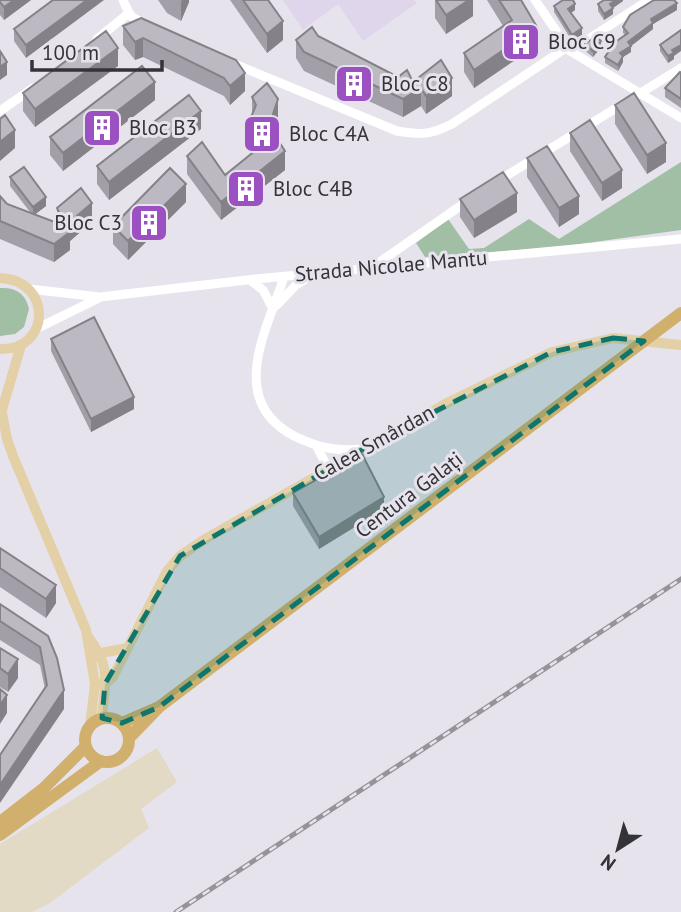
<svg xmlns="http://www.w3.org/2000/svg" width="681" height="912" font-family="'PT Sans',sans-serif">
	<rect width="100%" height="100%" fill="#e7e3ed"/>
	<path fill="#e3dac5" d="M157,748L177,782L141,809L149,828L50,903L32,912H0V844Z"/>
	<path fill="#dfd6ec" d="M283,0H414L417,3L363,41L338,4L303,30Z"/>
	<path fill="#a1bfa5" d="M681,162V230L558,247L425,257L416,243L448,219L469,249L484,248L529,219L559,239Z
		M0,288C16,287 26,294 29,309L24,327L15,334L0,336Z"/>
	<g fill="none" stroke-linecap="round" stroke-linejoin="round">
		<path stroke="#fff" stroke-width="9" d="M123,0L129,13
			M535,0L570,51L681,118
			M97,39L129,13L132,17L146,25
			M570,51L649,0
			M232,63L397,131C421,135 430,135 452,124L566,48
			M0,111L33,88
			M498,181L681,68
			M371,268L469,200
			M284,277C267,330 226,400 294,436C317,447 336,452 362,449
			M250,280L263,290L273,309
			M29,289L100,297L256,279L681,239
			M277,305L296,285L311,276
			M36,329L99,298
			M317,447L328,468"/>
		<path stroke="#e3d0a7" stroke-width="10" d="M0,278C53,280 51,351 0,349
			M0,402L7,439L13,456L86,630L95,684L90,726
			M2,410L21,345
			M89,638C112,669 105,682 102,718
			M97,657L101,653L127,648
			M95,684H105L113,677L167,571L180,556L205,539L445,404L552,352L613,338L681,345"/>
		<path stroke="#d0b06c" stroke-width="12" d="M85 740a22 22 0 1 1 44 0a22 22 0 1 1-44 0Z
			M122,723L159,707
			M129,738L159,707L681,313
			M0,822L44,788L86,746
			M0,835L101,761"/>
		<defs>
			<path id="rail" d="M176,912L681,579"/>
		</defs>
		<use href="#rail" stroke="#96939a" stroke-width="5"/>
		<use href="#rail" stroke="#e7e3ed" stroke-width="2.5" stroke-dasharray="8" stroke-linecap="butt"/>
	</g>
	<path fill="#a29fa8" d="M0,0H31L4,20L0,15Z
		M53,0L26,58L14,41V29Z
		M158,0H189V2L181,21L167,13Z
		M230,0H268L283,40L267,53Z
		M435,0H473V16L446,34L435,18Z
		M487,0H521L537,45L474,88L464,72V53L503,26Z
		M623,0V1L613,8V14L604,20L598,11V4Z
		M554,6L575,10L571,13L582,35L572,41L554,12Z
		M677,10L653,24V29L631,46V52L623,57V62L618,71L605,63V57L625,35L623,33V27Z
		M141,18L245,91L230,105L224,96L143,57L135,60L123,45V26Z
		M318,36L398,77L452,96L426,114L421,106L403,117L304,71L296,58V40Z
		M585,44L601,47L593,57L585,51Z
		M660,45L674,56V59L668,63L660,51Z
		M118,66L35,127L23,111V93Z
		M681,73V108L665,97V88Z
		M252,97L278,118L273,133L285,170L221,220L187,174V156L225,175L252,152L247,145V127L252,115Z
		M155,100L63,171L50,155V137Z
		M615,105L666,162L647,174L615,124Z
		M201,129L109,200L97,184V166Z
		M570,133L622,188L602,201L570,151Z
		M527,158L579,214L559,227L527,177Z
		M10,177L46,206L35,214L57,223V208L92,222L70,241V250L54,262L0,239V196L7,204L30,212L10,186Z
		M460,199L517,212L474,238L460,217Z
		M186,202L128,260L113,244V226Z
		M51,339L134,409L91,432L51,351Z
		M293,493L384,509L319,549L293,506Z
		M0,548L56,603L46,618L0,587Z
		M0,604L48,636L64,709L45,689L40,665L0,640Z
		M0,648L18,678L8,692L0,687Z"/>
	<path fill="#848288" d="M14,0H31L4,20V7Z
		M87,0H104L26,58V45Z
		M182,0H189V2L181,21V2Z
		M469,0H473V16L446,34V15Z
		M616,0H623V1L613,8V14L604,20V14L610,4Z
		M677,3V10L653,24V29L631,46V52L623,57V62L618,71L620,53L628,42L651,19Z
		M575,4V10L568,15V9Z
		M283,21V40L267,53V34Z
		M537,27V45L474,88V70Z
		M582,28V35L572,41V35Z
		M143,38V57L135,60V42Z
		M601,41V47L593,57V51Z
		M681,45V51L674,56V59L668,63V56L672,50Z
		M118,48V66L35,127V109Z
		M7,62V75L0,80V67Z
		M245,73V91L230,105V86Z
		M452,78V96L426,114V96Z
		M155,82V100L63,171V153Z
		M421,88V106L403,117V99Z
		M278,99V118L269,145V126Z
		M201,111V129L109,200V182Z
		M15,130V148L0,161V142Z
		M666,143V162L647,174V155Z
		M285,151V170L221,220V202Z
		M622,170V188L602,201V183Z
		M186,184V202L128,260V241Z
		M517,193V212L474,238V220Z
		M579,196V214L559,227V208Z
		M46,197V206L33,216V207Z
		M92,203V222L70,241V250L54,262V244L65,226Z
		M134,397V409L91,432V419Z
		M384,497V509L319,549V537Z
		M56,585V603L46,618V599Z
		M18,659V678L8,692V674Z
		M64,690V709L0,803V785Z
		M7,695V713L0,724V705Z"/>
	<path fill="#bcb9c3" stroke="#848288" stroke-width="2" d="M0,0H14L4,7L0,2Z
		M53,0H87L26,45L14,29Z
		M243,0H268L283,21L267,34Z
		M436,0H469L446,15Z
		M499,0H521L537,27L474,70L464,53L512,20Z
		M563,0H573L575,4L568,9L582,28L572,35L554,6Z
		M604,0H616L610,4L613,8L604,14L598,4Z
		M654,0H674L677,3L651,19L653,23L628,42L631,46L620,53L623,56L618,65L605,57L614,43L628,33L623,27L630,15Z
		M141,18L236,60L245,73L230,86L224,78L143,38L135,42L123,26Z
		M312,27L318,36L398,77L407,70L413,82L441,60L452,78L426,96L421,88L403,99L304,52L296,40Z
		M681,30V45L672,50L674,53L668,56L660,45Z
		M106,31L118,48L35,109L23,93Z
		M596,36L601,41L593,51L585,44Z
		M0,51L7,62L0,67Z
		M142,66L155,82L63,153L50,137Z
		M680,72L681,73V99L665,88Z
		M267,83L278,99L269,126L285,151L221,202L187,156L202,142L225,175L261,146L247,127L256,105L252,97Z
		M634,93L666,143L647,155L615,105Z
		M189,95L201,111L109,182L97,166Z
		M5,115L15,130L0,142V119Z
		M590,120L622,170L602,183L570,133Z
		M547,146L579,196L559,208L527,158Z
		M24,167L46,197L33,207L10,177Z
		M170,168L186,184L128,241L113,226Z
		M503,172L517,193L474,220L460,199Z
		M81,188L92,203L65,226L70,232L54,244L0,221V196L7,204L65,226L57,208Z
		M94,317L134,397L91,419L51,339Z
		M362,454L384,497L319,537L293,493Z
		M0,548L56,585L46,599L0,568Z
		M0,604L48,636L57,658L64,690L0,785V755L47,685L40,647L0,621Z
		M0,648L18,659L8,674L0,668Z
		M0,689L7,695L0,705Z"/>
	<path fill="#0f766e" fill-opacity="0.2" stroke="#0f766e" stroke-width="5" stroke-dasharray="14 9" stroke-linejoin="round" d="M613,338L644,341L159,707L122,723L102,718L105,684L180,556L377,441L552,352Z"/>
	<defs>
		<symbol id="building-square" viewBox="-11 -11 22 22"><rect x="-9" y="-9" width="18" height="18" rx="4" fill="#9c51c3" stroke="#e7e3ed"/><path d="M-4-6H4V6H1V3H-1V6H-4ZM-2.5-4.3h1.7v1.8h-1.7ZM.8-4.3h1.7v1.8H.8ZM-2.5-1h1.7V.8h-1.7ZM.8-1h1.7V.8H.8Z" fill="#fff"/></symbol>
	</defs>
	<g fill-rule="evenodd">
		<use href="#building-square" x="499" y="20" width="44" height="44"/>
		<use href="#building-square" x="332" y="62" width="44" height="44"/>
		<use href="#building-square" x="80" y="106" width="44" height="44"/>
		<use href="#building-square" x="240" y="112" width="44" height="44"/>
		<use href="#building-square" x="224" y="167" width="44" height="44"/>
		<use href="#building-square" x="127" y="201" width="44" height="44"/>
	</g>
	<g text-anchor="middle" stroke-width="6" stroke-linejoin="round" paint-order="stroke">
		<g font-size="21" fill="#343337" stroke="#e7e3ed" text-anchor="start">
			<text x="548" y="49">Bloc C9</text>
			<text x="381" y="91">Bloc C8</text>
			<text x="129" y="135">Bloc B3</text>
			<text x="289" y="141">Bloc C4A</text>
			<text x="273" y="196">Bloc C4B</text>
			<text x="122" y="230" text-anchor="end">Bloc C3</text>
		</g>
		<g font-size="21" fill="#343337" stroke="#e7e3ed">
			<text transform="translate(391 266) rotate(-5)" y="7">Strada Nicolae Mantu</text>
			<text transform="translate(374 443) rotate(-29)" y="7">Calea Smârdan</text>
			<text transform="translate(409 495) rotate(-37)" y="7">Centura Galați</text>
		</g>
	</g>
	<g transform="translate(618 849) rotate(216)" stroke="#e7e3ed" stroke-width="5" paint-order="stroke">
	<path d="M0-5L12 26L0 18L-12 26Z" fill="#343337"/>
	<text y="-10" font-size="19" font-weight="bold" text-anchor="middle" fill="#343337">N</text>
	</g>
	<path d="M32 60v10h130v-10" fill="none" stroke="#343337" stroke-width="3.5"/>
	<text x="42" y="60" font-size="21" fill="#343337" stroke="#e7e3ed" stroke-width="5" paint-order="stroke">100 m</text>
</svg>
